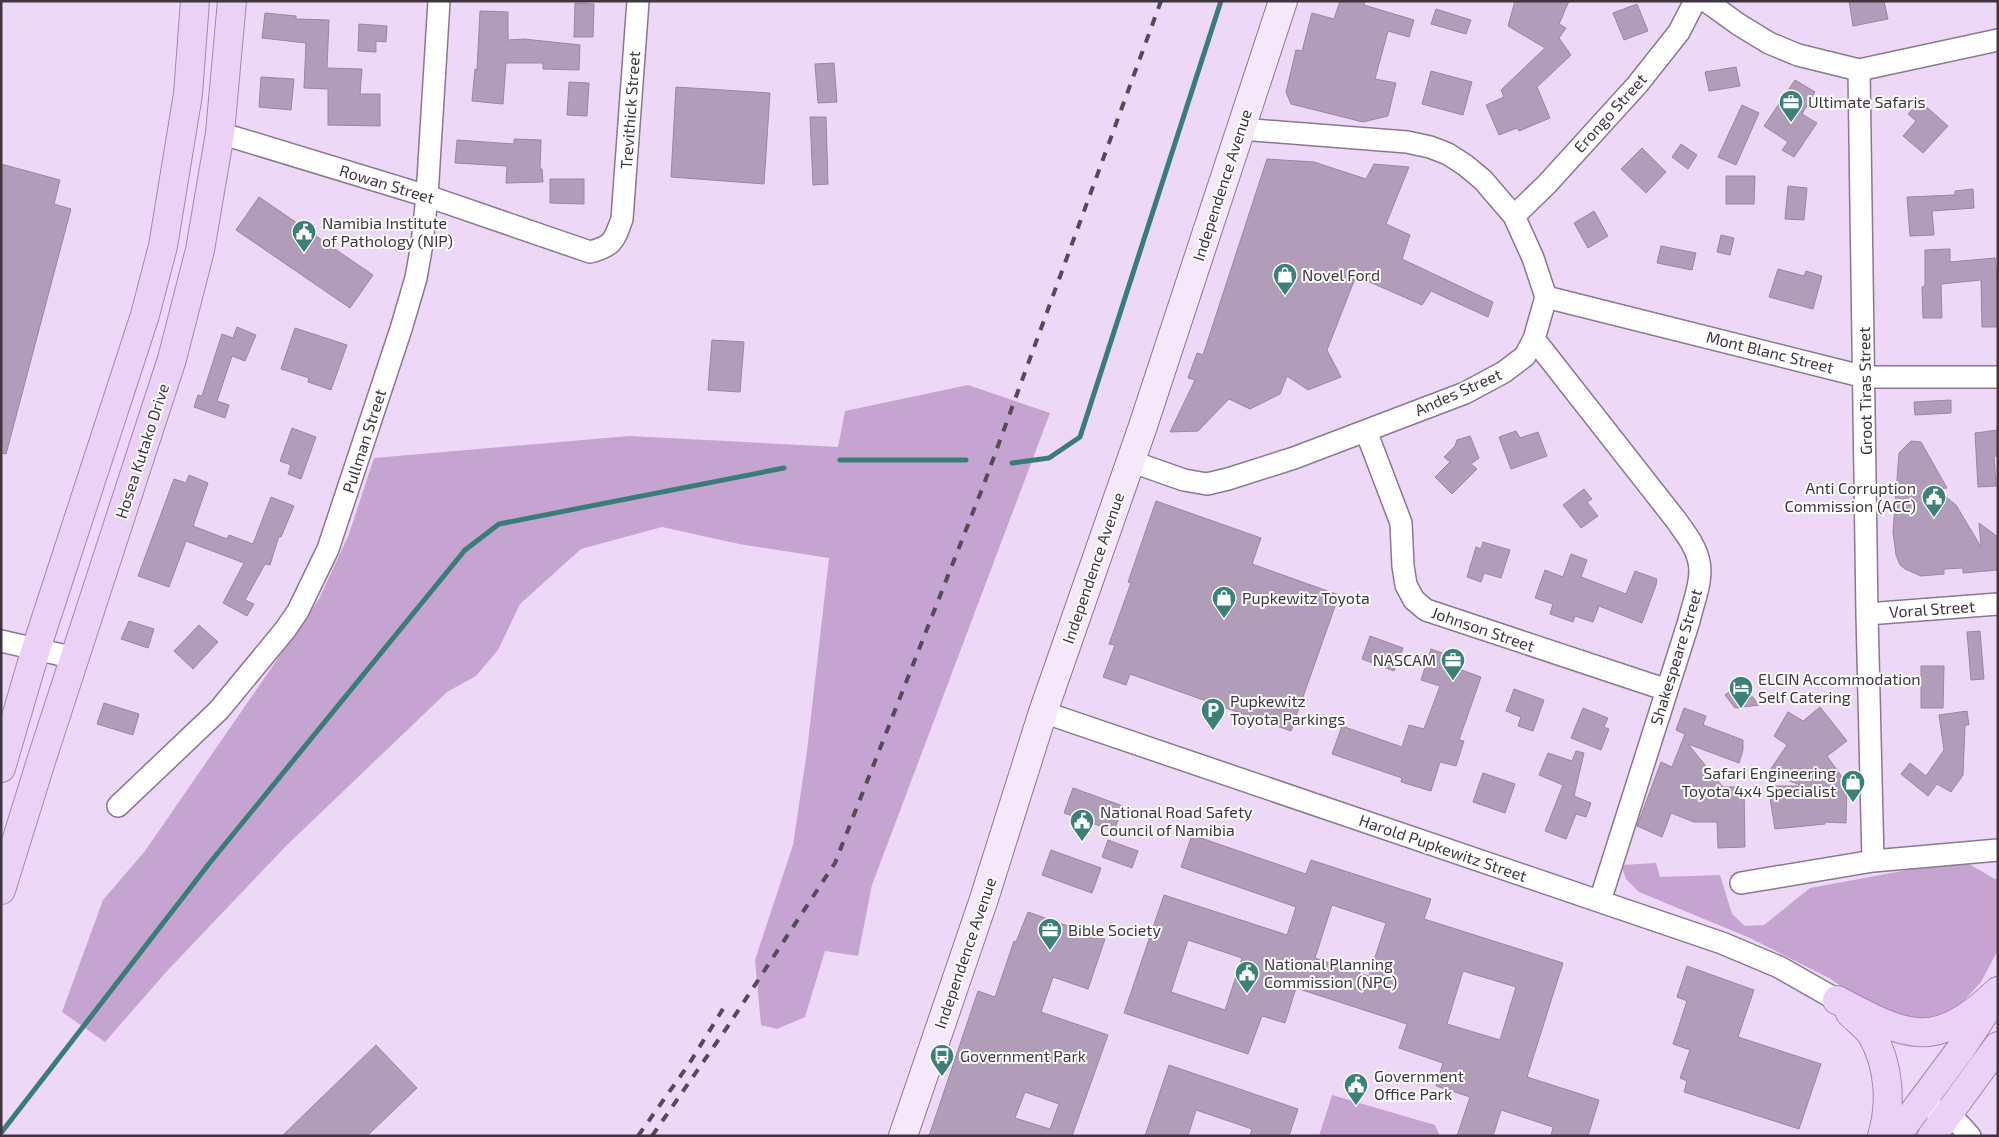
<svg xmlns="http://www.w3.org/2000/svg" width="1999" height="1137" font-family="'Exo 2',sans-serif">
	<rect width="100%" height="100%" fill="#eed8f7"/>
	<path fill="#c5a4d1" d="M968,385L1050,413L872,885L858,956L825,951L805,1017L777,1029L761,1025L755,960L793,845L807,751L829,558L739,544L662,527L581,549L520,604L498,650L476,676L447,692L286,846L167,971L105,1042L62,1012L103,900L145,851L319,599L349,534L374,458L629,436L838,447L845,411Z
		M1962,860L1995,879H1998V950L1981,982L1962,1003L1935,1019L1906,1020L1873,1008L1829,978L1750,938L1639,892L1626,879L1621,865L1656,863L1660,877L1720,875L1732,914L1745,926L1764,925L1810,888Z
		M1332,1095L1435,1125L1439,1134V1136H1319Z"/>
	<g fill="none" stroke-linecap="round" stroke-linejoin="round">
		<path stroke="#3a7d78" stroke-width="5" d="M840,460H966
			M1012,463L1049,458L1080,437L1221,1
			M1,1133L208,865L465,550L499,524L784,468"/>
	</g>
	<path fill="#b19cb9" stroke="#9a86a2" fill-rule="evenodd" d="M1340,1H1365L1364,5L1414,20L1409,37L1388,31L1375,79L1396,83L1388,116L1363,122L1291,104L1286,92L1296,50L1302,51L1312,13L1334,19Z
		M1515,1H1569L1559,24L1566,28L1559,38L1571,55L1537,87L1550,118L1519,131L1517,128L1499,135L1486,105L1504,97L1501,90L1545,48L1508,26Z
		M1849,1H1884L1888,19L1853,26Z
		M575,3L594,4L593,37H574Z
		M1637,4L1648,31L1624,40L1613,13Z
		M1436,9L1471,20L1466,34L1431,24Z
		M480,11L508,12V40L524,39L580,45L579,70L543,69V63H506L503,104L472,101L475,69L477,70Z
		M265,13L296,16V19L329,20L327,68L362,69L360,94H380V126L328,125V89L304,88L306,43L262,38Z
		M359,24L387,26L386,42L376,41V52L358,51Z
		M834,63L837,102L818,103L815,64Z
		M1736,67L1740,86L1709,91L1705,72Z
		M1431,71L1472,82L1463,115L1422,104Z
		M261,77L294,79L291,110L259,107Z
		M1795,80L1815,92L1802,114L1817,123L1794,157L1782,150L1788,142L1764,126Z
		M569,82L589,83L587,116L567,115Z
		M676,87L770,93L764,184L671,177Z
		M1920,101L1948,126L1923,153L1903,136L1916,121L1908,114Z
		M1742,105L1759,113L1736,165L1718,157Z
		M810,117H826L828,184L813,185Z
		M514,139L541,140L540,169H542L543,182L506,183L507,166L455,163L457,140L514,144Z
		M1681,144L1697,155L1688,169L1672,157Z
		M1642,148L1666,172L1646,193L1621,169Z
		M1267,159L1314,162L1366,179L1374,164L1409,167L1386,224L1410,235L1402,259L1493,302L1488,317L1431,291L1422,305L1356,276L1327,350L1341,377L1308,390L1287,376L1280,394L1250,409L1229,399L1198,431L1170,432L1195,380L1188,378L1197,353L1203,355Z
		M1,164L60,180L54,204L71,209L6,454L1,453Z
		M1726,176H1755L1754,204H1726Z
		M550,179H584V204L550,203Z
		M1788,186L1807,188L1804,220L1785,219Z
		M1973,189L1974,208L1932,211L1934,235L1910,236L1907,197L1955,195V191Z
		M259,197L373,275L350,308L236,230Z
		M1594,211L1608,236L1588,248L1574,223Z
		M1721,235L1734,238L1730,255L1717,252Z
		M1661,246L1696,253L1692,270L1657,263Z
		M1950,249V262L1995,258L1998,287V327H1982L1981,280L1941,284L1942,318H1923L1922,287L1925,286V250Z
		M1778,269L1804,276L1806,271L1822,276L1813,309L1769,297Z
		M237,327L256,335L245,361L232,356L217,401L229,405L225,418L194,407L198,395L202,396L222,334L233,338Z
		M295,328L347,345L331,390L308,382L309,378L281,369Z
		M712,340L744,342L740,392L708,390Z
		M1951,400V413L1915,415L1914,402Z
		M292,428L316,437L301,479L288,474L291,465L280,461Z
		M1998,430V456H1994L1996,486L1978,487L1975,433Z
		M1516,431L1520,438L1538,432L1547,456L1511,469L1499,437Z
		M1470,436L1479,458L1471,464L1477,469L1452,494L1435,477L1450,462L1444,457L1455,446L1457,440Z
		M1911,441L1921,442L1947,488L1936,489L1956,505L1981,547L1979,523L1998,537V570L1963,573V568L1944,569V574L1921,576L1905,569L1900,565L1896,555L1893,532L1899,453Z
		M189,475L208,483L193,526L227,539L229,535L253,544L271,497L294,506L281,537L279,536L270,565L265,564L245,600L254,604L247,616L223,603L244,563L186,541L169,587L138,576L174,479L186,483Z
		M1584,489L1592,499L1587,502L1598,516L1581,528L1563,505Z
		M1156,501L1261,538L1252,564L1339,595L1291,731L1130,674L1126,685L1103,677L1115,645L1109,644L1131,583L1128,582Z
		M1483,542L1510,550L1501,578L1484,573L1481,582L1467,577L1476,547L1481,549Z
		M1571,554L1587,560L1581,577L1626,594L1635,571L1657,579L1656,585L1642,623L1599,606L1593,622L1575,616L1573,622L1550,614L1553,604L1535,598L1545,570L1563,577Z
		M129,621L154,629L148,648L121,639Z
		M199,625L218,642L193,669L174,651Z
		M1980,631L1984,679L1971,680L1967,632Z
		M1370,636L1403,648L1394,671L1362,659Z
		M1431,649L1459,659L1456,668L1481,677L1459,740L1464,741L1456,766L1440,762L1431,791L1401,782L1402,778L1332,754L1342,726L1402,747L1409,725L1424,729L1440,686L1421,680Z
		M1921,666H1944L1943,708H1921Z
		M1741,683L1759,705L1735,708L1725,695Z
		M1514,689L1544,700L1533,731L1518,726L1521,717L1506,711Z
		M104,703L139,714L133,735L97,724Z
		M1820,707L1847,741L1827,756L1847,784L1846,823L1825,822V824L1775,829L1768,786H1803L1768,773L1787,745L1774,736L1788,712L1803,721Z
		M1583,708L1608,718L1604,727L1609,729L1601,750L1571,738Z
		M1684,708L1706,716L1703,725L1743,740V750L1739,763L1688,744L1723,787H1744L1745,847L1718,848L1717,822H1694L1671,813L1662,837L1637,826L1661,762L1672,767L1685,734L1676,730Z
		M1967,711L1969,725H1965L1963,775L1951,792L1937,784L1928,796L1901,774L1910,763L1926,776L1944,750L1939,715Z
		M1576,751L1584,753L1574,796L1591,803L1586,817L1576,814L1566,839L1545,831L1563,785L1539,775L1548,753L1572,761Z
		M1483,773L1515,784L1505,813L1473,802Z
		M1073,788L1123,806L1114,831L1064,813Z
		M1192,835L1306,874L1311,860L1431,899L1424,919L1563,963L1527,1077L1599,1100L1588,1136H1551L1553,1127L1501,1110L1493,1136H1457L1470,1097L1436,1086L1443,1063L1399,1048L1407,1024L1296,988L1285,1023L1262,1016L1248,1054L1124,1013L1164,895L1287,935L1296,907L1181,867ZM1332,905L1386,923L1369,976L1315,958ZM1188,940L1242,958L1225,1010L1171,992ZM1463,971L1516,987L1500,1040L1447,1024Z
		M1108,840L1138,851L1132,868L1102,857Z
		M1051,850L1101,868L1092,893L1042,875Z
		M1028,912L1105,939L1088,989L1053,977L1041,1012L1108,1035L1072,1136H929L978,991L995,997L1014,941L1016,942ZM1025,1092L1059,1104L1050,1129L1015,1118Z
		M1687,966L1754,990L1738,1037L1821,1064L1799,1129L1684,1092L1687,1081L1680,1078L1690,1050L1673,1044L1687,1001L1677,997Z
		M376,1045L417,1088L367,1136H282Z
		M1169,1065L1298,1109L1289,1136H1250L1252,1129L1196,1110L1188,1136H1145Z"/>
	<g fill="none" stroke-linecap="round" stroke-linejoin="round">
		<defs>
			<path id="minor" d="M1706,1L1738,24L1769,43L1798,55L1859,70L1998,40
				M1859,70L1867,614L1873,861
				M220,133L427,196L590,252C613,246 614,241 622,219L638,1
				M1514,216L1547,184L1637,85L1679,32L1695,1
				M1546,297L1865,377H1998
				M1534,339L1676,520C1685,533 1696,546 1699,562C1703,580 1693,603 1689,621L1600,901
				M1366,431L1401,523L1403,566L1406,585L1414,600L1426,610L1667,690
				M1130,461L1184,480L1207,484L1228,479L1294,458L1465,393L1504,372L1525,356L1534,339L1546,297L1533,258L1514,216L1483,180L1465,165L1448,154L1430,147L1407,142L1241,129
				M1867,614L1998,604
				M1,641L75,658
				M1043,712L1722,943L1779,967L1837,1000
				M118,806L219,710L285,630L298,611L328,549L401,329L416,278L422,244L427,196L439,1
				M1741,883L1873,861L1998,850
				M1922,1102L1959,1124L1970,1136"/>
			<path id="secondary" d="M903,1136L984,899L1043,712L1142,429L1283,1"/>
			<path id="primary" d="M1,768L36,649L145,315L163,246L188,94L195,1
				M1,890L42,758L172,359L200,250L220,133L232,1
				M1837,1000C1907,1037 1934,1052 1998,991
				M1850,1013C1857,1020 1867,1027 1872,1035C1889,1065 1892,1103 1882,1136
				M1896,1136L1960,1050L1987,1009
				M1932,1136L1998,1046"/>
		</defs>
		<use href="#minor" stroke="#8b7792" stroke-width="24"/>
		<use href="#secondary" stroke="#8b7792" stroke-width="30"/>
		<use href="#primary" stroke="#a786b4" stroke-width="30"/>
		<use href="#minor" stroke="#fff" stroke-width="21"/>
		<use href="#secondary" stroke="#f6e8fb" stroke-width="28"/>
		<use href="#primary" stroke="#ecd1f7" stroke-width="28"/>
		<path stroke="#544a58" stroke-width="4" stroke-dasharray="9 9" stroke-linecap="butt" d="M638,1136L689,1064L726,1004
			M652,1136L728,1026L835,863L984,484L1161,1"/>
	</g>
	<defs>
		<symbol id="office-pin" viewBox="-11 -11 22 30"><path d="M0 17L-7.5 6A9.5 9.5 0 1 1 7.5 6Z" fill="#3c8177" stroke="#fff"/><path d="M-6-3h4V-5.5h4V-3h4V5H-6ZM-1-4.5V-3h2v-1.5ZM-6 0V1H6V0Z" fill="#fff"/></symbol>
		<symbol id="civic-pin" viewBox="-11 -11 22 30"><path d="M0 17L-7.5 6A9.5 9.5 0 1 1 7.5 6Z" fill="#3c8177" stroke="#fff"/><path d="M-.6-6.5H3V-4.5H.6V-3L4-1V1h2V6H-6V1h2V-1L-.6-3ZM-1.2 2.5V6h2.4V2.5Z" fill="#fff"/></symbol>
		<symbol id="shop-pin" viewBox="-11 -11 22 30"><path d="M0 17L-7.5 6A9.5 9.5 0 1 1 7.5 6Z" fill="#3c8177" stroke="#fff"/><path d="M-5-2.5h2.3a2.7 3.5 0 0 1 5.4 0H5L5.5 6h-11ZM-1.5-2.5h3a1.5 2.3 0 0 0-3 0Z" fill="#fff"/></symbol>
		<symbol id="hotel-pin" viewBox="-11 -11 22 30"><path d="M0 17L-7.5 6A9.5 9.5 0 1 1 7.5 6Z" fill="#3c8177" stroke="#fff"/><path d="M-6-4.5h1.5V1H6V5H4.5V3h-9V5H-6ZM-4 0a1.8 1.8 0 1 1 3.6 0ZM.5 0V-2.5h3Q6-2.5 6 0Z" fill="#fff"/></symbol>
		<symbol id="parking-pin" viewBox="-11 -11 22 30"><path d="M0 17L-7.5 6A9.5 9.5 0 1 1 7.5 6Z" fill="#3c8177" stroke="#fff"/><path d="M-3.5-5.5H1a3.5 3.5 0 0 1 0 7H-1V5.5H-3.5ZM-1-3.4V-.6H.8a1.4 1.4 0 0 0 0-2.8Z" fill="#fff"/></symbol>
		<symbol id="bus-pin" viewBox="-11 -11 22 30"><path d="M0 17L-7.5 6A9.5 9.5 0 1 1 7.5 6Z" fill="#3c8177" stroke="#fff"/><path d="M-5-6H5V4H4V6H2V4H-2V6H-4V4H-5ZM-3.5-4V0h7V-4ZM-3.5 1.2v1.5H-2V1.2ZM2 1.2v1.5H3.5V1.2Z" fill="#fff"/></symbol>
	</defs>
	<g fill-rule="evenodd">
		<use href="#office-pin" x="1777" y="88" width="28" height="38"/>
		<use href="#civic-pin" x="290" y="218" width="28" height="38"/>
		<use href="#shop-pin" x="1271" y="261" width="28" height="38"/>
		<use href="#civic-pin" x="1920" y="483" width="28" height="38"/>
		<use href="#shop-pin" x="1210" y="584" width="28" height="38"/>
		<use href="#office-pin" x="1439" y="646" width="28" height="38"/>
		<use href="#hotel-pin" x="1727" y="674" width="28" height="38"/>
		<use href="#parking-pin" x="1199" y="696" width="28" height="38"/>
		<use href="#shop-pin" x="1839" y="768" width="28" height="38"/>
		<use href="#civic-pin" x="1068" y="807" width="28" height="38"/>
		<use href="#office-pin" x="1036" y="916" width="28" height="38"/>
		<use href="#civic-pin" x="1233" y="959" width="28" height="38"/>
		<use href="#bus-pin" x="928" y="1042" width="28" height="38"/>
		<use href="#civic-pin" x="1342" y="1071" width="28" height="38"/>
	</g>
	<g text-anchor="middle" stroke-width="4" stroke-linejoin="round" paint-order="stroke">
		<g font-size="16" fill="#3e3541" stroke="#fff" text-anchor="start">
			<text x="1808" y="108">Ultimate Safaris</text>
			<text x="322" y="229">Namibia Institute<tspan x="322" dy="18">of Pathology (NIP)</tspan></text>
			<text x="1302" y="281">Novel Ford</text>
			<text x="1916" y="494" text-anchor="end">Anti Corruption<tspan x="1916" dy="18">Commission (ACC)</tspan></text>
			<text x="1242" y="604">Pupkewitz Toyota</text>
			<text x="1436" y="666" text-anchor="end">NASCAM</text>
			<text x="1758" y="685">ELCIN Accommodation<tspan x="1758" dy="18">Self Catering</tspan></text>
			<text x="1230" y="707">Pupkewitz<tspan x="1230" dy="18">Toyota Parkings</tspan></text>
			<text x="1836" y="779" text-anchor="end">Safari Engineering<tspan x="1836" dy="18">Toyota 4x4 Specialist</tspan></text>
			<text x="1100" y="818">National Road Safety<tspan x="1100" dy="18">Council of Namibia</tspan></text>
			<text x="1068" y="936">Bible Society</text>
			<text x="1264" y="970">National Planning<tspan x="1264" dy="18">Commission (NPC)</tspan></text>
			<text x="960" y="1062">Government Park</text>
			<text x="1374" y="1082">Government<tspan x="1374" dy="18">Office Park</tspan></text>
		</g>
		<g font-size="16" fill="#3e3541" stroke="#fff">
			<text transform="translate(630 110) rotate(-86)" y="6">Trevithick Street</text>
			<text transform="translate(1610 113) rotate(-48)" y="6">Erongo Street</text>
			<text transform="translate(387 184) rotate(17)" y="6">Rowan Street</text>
			<text transform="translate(1222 185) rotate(-72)" y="6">Independence Avenue</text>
			<text transform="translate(1770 352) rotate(14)" y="6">Mont Blanc Street</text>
			<text transform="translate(1865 391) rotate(-91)" y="6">Groot Tiras Street</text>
			<text transform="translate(1458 392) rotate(-24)" y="6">Andes Street</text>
			<text transform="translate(364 441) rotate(-72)" y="6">Pullman Street</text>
			<text transform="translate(142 451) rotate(-72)" y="6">Hosea Kutako Drive</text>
			<text transform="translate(1093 568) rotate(-71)" y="6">Independence Avenue</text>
			<text transform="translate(1932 609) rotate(-4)" y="6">Voral Street</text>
			<text transform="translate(1483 629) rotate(19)" y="6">Johnson Street</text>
			<text transform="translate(1676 657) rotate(-73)" y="6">Shakespeare Street</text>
			<text transform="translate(1443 848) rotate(19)" y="6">Harold Pupkewitz Street</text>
			<text transform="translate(965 953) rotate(-71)" y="6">Independence Avenue</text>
		</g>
	</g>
	<rect width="1999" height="1137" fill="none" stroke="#3e3541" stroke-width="5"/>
</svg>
